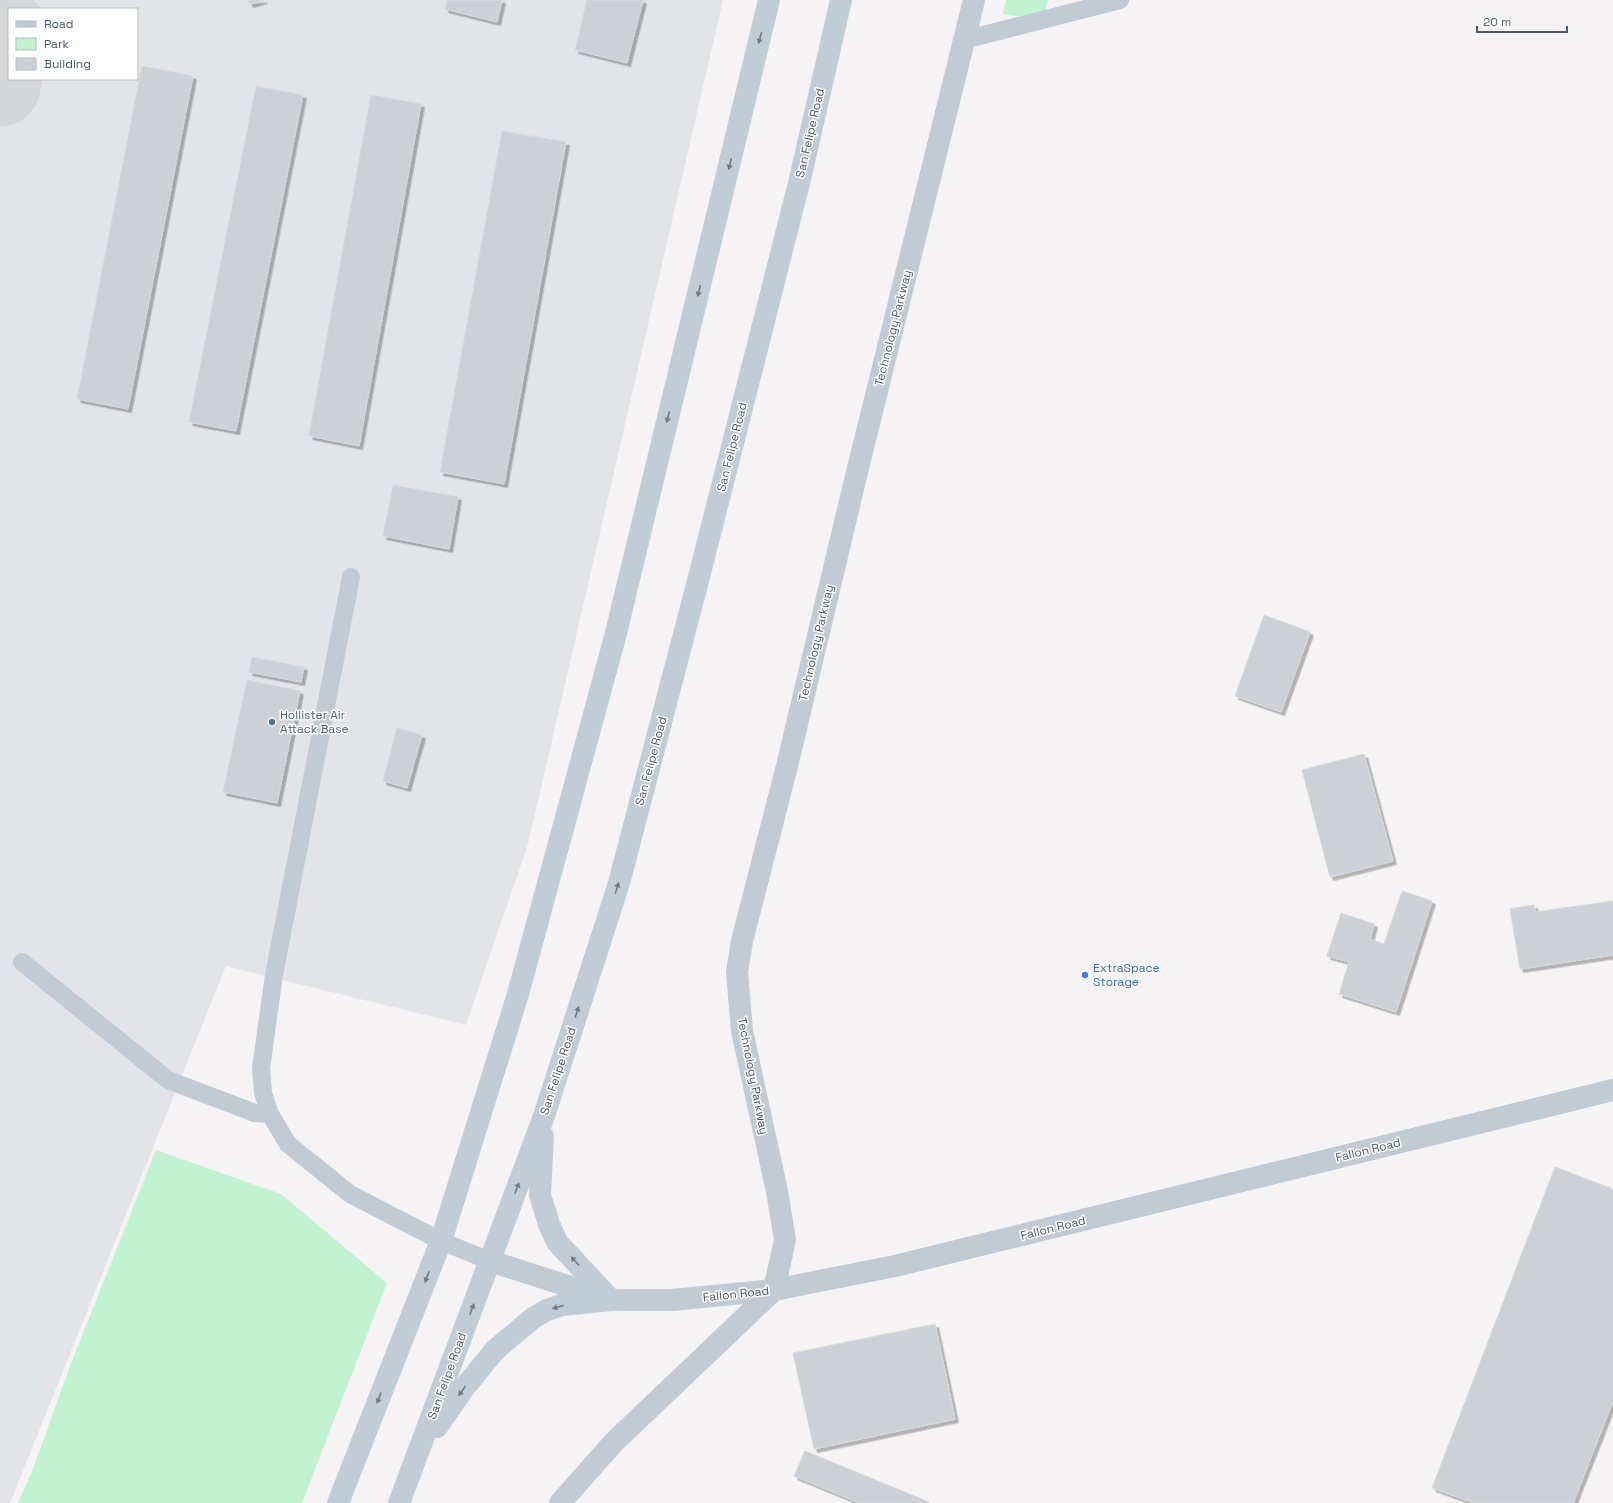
<svg xmlns="http://www.w3.org/2000/svg" width="1613" height="1503" font-family="'Space Grotesk',sans-serif">
	<defs>
		<filter id="shadow"><feDropShadow dx="3.5" dy="3.5" stdDeviation="0" flood-color="#0004"/></filter>
	</defs>
	<rect width="100%" height="100%" fill="#f5f3f3"/>
	<path fill="#e2e4e7" fill-rule="evenodd" d="M0,0H723L528,844L466,1025L226,966L10,1503H0ZM9,9H137V79H9Z"/>
	<path fill="#c1f3d0" d="M1006,0H1048L1043,20L1003,14Z
		M156,1150L281,1194L387,1283L302,1503H18L33,1469L70,1366Z"/>
	<g fill="none" stroke-linecap="round" stroke-linejoin="round">
		<path stroke="#d5d6d8" stroke-width="81" d="M0,86L9,33"/>
	</g>
	<path fill="#cdd0d5" stroke="#d7d9de" filter="url(#shadow)" d="M248,0H264L250,4Z
		M447,0H502L497,22L445,9Z
		M587,0H643L627,63L575,50Z
		M142,66L193,76L128,409L77,399Z
		M256,86L303,95L236,431L189,422Z
		M371,95L421,104L359,446L309,436Z
		M502,131L566,142L504,484L440,472Z
		M393,485L458,497L449,549L383,536Z
		M1264,615L1310,632L1281,712L1235,696Z
		M252,657L304,667L301,682L249,672Z
		M247,680L300,691L277,803L223,792Z
		M397,728L422,735L407,788L383,781Z
		M1364,754L1393,861L1330,877L1302,770Z
		M1402,891L1432,901L1396,1012L1339,994L1349,962L1327,956L1341,913L1374,924L1370,939L1384,944Z
		M1613,901V955L1520,969L1510,909L1534,905L1535,912Z
		M1555,1167L1613,1189V1401L1573,1503H1474L1432,1488Z
		M935,1324L955,1419L814,1449L793,1353Z
		M805,1451L929,1502L928,1503H860L794,1476Z"/>
	<g fill="none" stroke-linecap="round" stroke-linejoin="round">
		<path stroke="#c0cbd3" stroke-width="18" d="M964,40L1120,0
			M351,577L274,975L261,1068L263,1093L270,1114L288,1144L350,1194L441,1241L490,1261
			M22,962L168,1080L255,1113L270,1114"/>
		<path stroke="#c0cbd3" stroke-width="22" d="M560,1503L614,1442L774,1290L785,1240L777,1191L742,1031L737,972L742,941L787,766L857,472L974,0"/>
		<path stroke="#c0cbd3" stroke-width="22" d="M490,1261L611,1300H672L774,1290L895,1266L1613,1090"/>
		<path stroke="#c0cdd7" stroke-width="22" d="M543,1136L540,1195L549,1224L557,1242L611,1300
			M437,1427L464,1388L495,1350L533,1318L547,1310L562,1305L611,1300
			M338,1503L441,1241L518,994L615,637L769,0
			M399,1503L544,1116L619,883L700,573L800,179L841,0"/>
	</g>
	<defs><path id="oneway-solid" d="M-6-.8H1V-3.2L6.5 0L1 3.2V.8H-6Z"/></defs>
	<g fill="#6d7b85">
		<use href="#oneway-solid" transform="translate(760 38) rotate(104)"/>
		<use href="#oneway-solid" transform="translate(730 164) rotate(104)"/>
		<use href="#oneway-solid" transform="translate(699 291) rotate(104)"/>
		<use href="#oneway-solid" transform="translate(668 417) rotate(104)"/>
		<use href="#oneway-solid" transform="translate(617 888) rotate(-73)"/>
		<use href="#oneway-solid" transform="translate(577 1012) rotate(-72)"/>
		<use href="#oneway-solid" transform="translate(517 1188) rotate(-70)"/>
		<use href="#oneway-solid" transform="translate(575 1261) rotate(-133)"/>
		<use href="#oneway-solid" transform="translate(427 1277) rotate(111)"/>
		<use href="#oneway-solid" transform="translate(558 1307) rotate(165)"/>
		<use href="#oneway-solid" transform="translate(472 1309) rotate(-70)"/>
		<use href="#oneway-solid" transform="translate(462 1391) rotate(126)"/>
		<use href="#oneway-solid" transform="translate(379 1398) rotate(111)"/>
	</g>
	<circle fill="#5c6f8a" stroke="#fff" stroke-width="1.5" cx="272" cy="722" r="4"/>
	<circle fill="#3f7fe0" stroke="#fff" stroke-width="1.5" cx="1085" cy="975" r="4"/>
	<g text-anchor="middle" stroke-width="3" stroke-linejoin="round" paint-order="stroke">
		<g font-size="12" fill="#495862" stroke="#fff">
			<text transform="translate(810 133) rotate(-77)" y="4">San Felipe Road</text>
			<text transform="translate(893 328) rotate(-76)" y="4">Technology Parkway</text>
			<text transform="translate(732 447) rotate(-76)" y="4">San Felipe Road</text>
			<text transform="translate(816 643) rotate(-77)" y="4">Technology Parkway</text>
			<text transform="translate(651 761) rotate(-75)" y="4">San Felipe Road</text>
			<text transform="translate(558 1071) rotate(-72)" y="4">San Felipe Road</text>
			<text transform="translate(753 1076) rotate(79)" y="4">Technology Parkway</text>
			<text transform="translate(1368 1150) rotate(-14)" y="4">Fallon Road</text>
			<text transform="translate(1053 1228) rotate(-14)" y="4">Fallon Road</text>
			<text transform="translate(736 1294) rotate(-6)" y="4">Fallon Road</text>
			<text transform="translate(447 1376) rotate(-70)" y="4">San Felipe Road</text>
		</g>
		<g font-size="12" fill="#4e5e75" stroke="#fff" text-anchor="start">
			<text x="280" y="719">Hollister Air<tspan x="280" dy="14">Attack Base</tspan></text>
		</g>
		<g font-size="12" fill="#366cbe" stroke="#fff" text-anchor="start">
			<text x="1093" y="972">ExtraSpace<tspan x="1093" dy="14">Storage</tspan></text>
		</g>
	</g>
	<rect x="8" y="8" width="130" height="72" fill="#ffffff" stroke="#b6bcc0"/>
	<rect x="16" y="21" width="20" height="6" fill="#c0cdd7" stroke="#b6bcc0"/>
	<text x="44" y="28" font-size="12" fill="#495862">Road</text>
	<rect x="16" y="38" width="20" height="12" fill="#c1f3d0" stroke="#b6bcc0"/>
	<text x="44" y="48" font-size="12" fill="#495862">Park</text>
	<rect x="16" y="58" width="20" height="12" fill="#cdd0d5" stroke="#b6bcc0"/>
	<text x="44" y="68" font-size="12" fill="#495862">Building</text>
	<path d="M1477 26v6h90v-6" fill="none" stroke="#495862" stroke-width="2"/>
	<text x="1483" y="26" font-size="12" fill="#495862" stroke="#ffffff" stroke-width="3" paint-order="stroke">20 m</text>
</svg>
